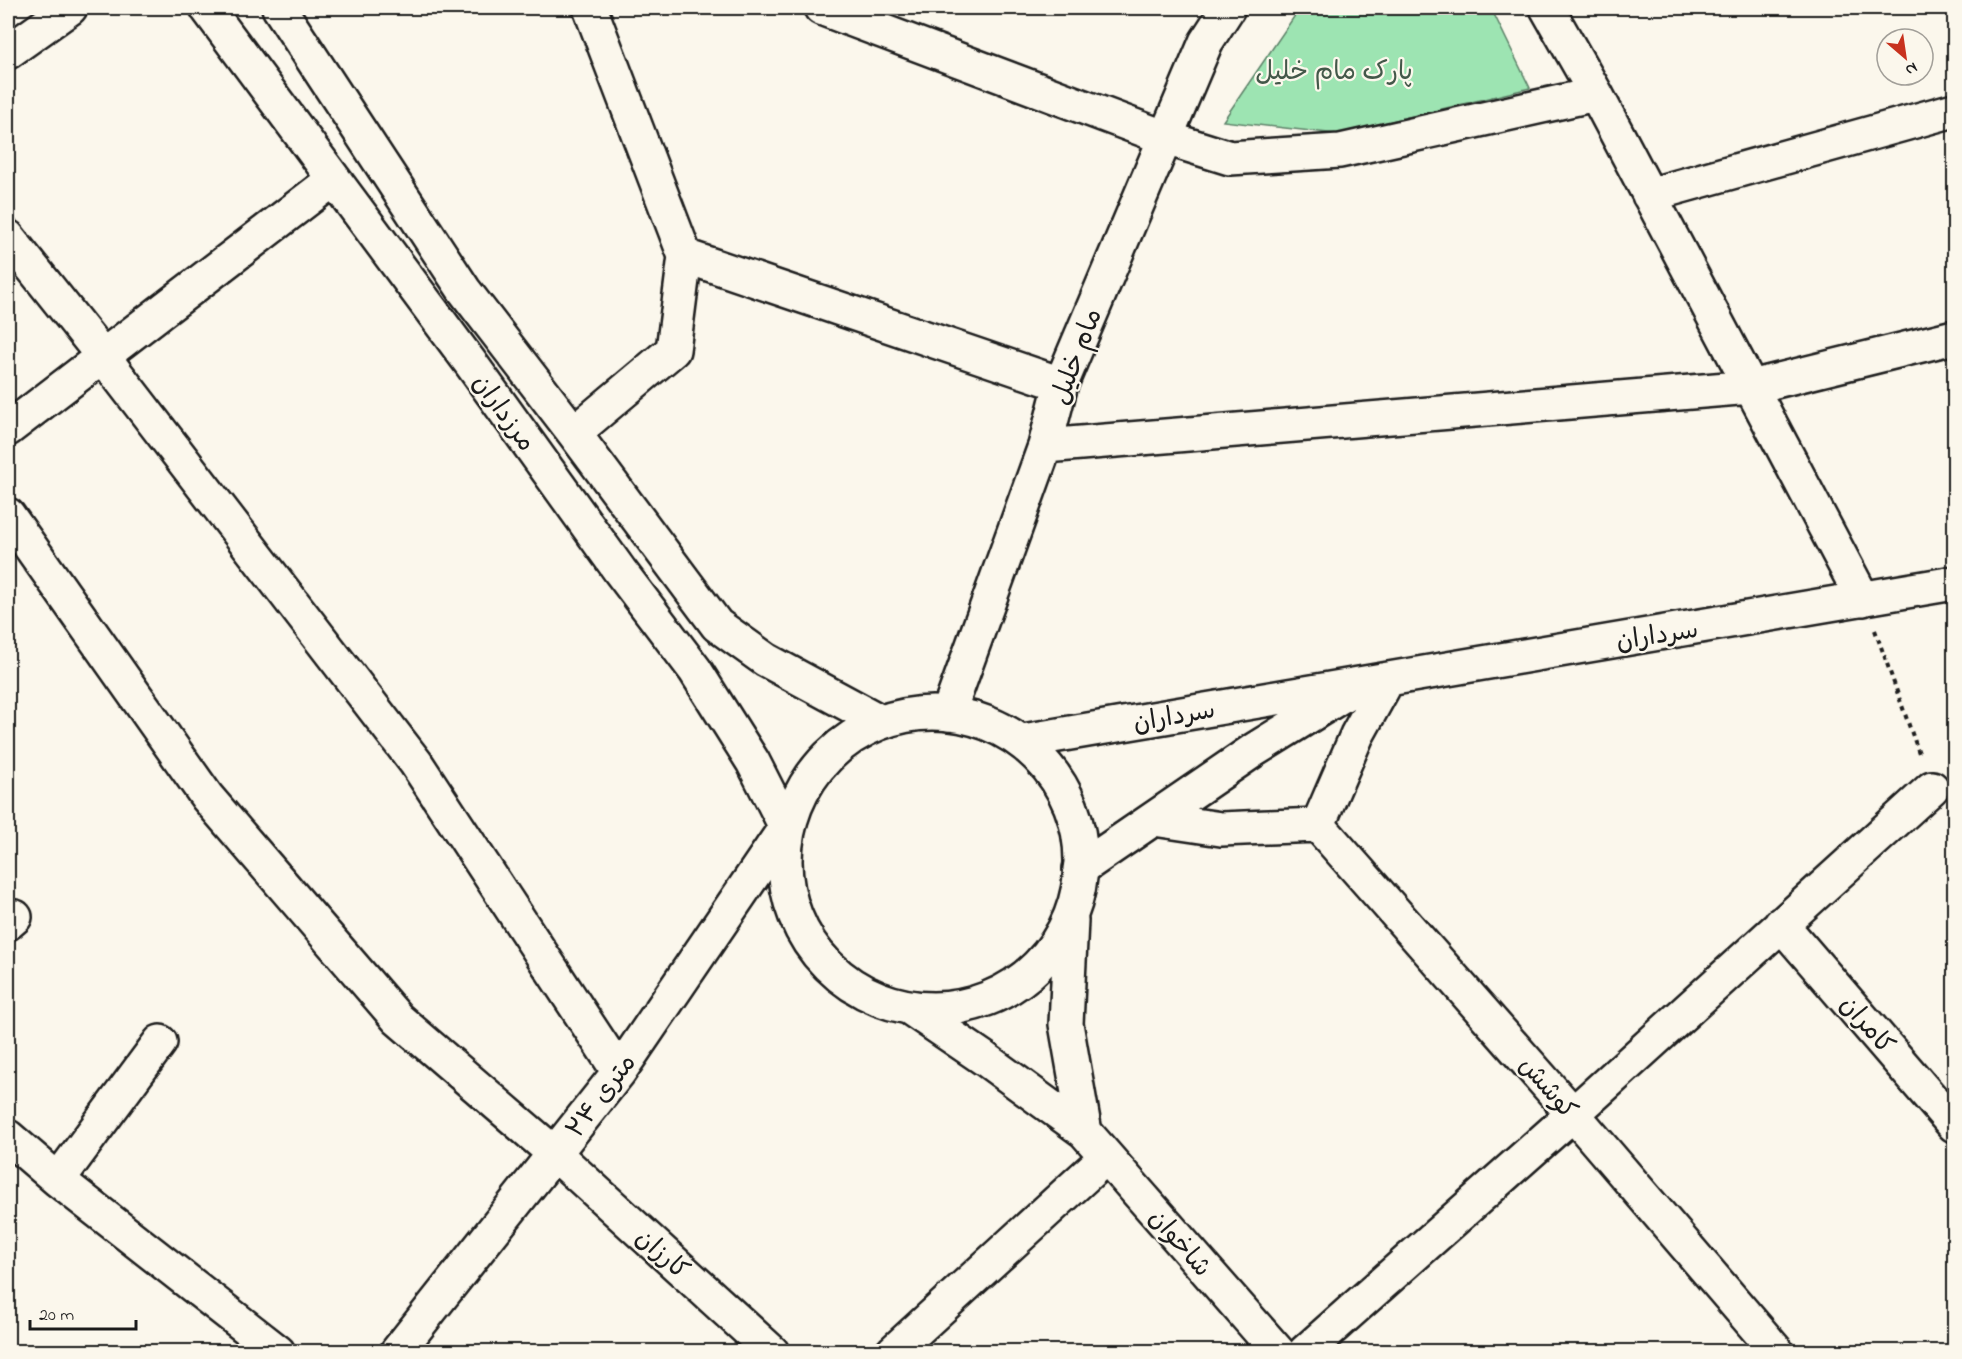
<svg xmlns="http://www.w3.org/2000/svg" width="1962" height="1359" font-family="'Indie Flower','Playpen Sans Arabic',sans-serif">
	<rect width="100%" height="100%" fill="#fbf7ec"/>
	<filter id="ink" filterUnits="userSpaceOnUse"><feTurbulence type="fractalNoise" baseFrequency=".0167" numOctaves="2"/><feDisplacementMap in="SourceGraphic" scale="12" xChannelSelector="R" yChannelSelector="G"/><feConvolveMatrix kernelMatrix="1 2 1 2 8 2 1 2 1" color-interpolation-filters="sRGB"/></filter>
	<g filter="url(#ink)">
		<path fill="#9de4b2" stroke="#5c8067" stroke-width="1.5" d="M1300,8H1491L1530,88L1337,134L1223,121Z"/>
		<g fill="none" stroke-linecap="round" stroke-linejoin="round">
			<defs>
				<path id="minor" d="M207,8L472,365L620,571L695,670L753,762L786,827L619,1072L397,1352
					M279,8L464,290L574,433L717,625L766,660L881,722
					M821,8L1166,138L1230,158L1340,151L1596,94
					M1547,8L1596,94L1863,599
					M8,52L70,8
					M1649,195L1954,110
					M8,237L102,355L416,763L619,1072
					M685,256L1061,384
					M8,429L334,179
					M574,433L673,350L685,256L590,8
					M1045,446L1751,387L1954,337
					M8,515L207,797L398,1019L555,1154L772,1352
					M948,714L1045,446L1061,384L1206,42L1228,8
					M1023,741L1954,583
					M1154,819L1221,829L1318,825
					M1318,825L1573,1114L1777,1352
					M1318,825L1357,735L1388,679
					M1080,869L1254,750L1346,693
					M8,923L15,917
					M1781,924L1954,1125
					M8,1137L58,1180L278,1352
					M58,1180L160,1042
					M893,1352L1106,1157
					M1305,1352L1573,1114L1932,788"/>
				<path id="major" d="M785 861a148 148 0 1 1 296 0a148 148 0 1 1-296 0Z
					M1071,920L1066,1024L1085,1132
					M910,1008L985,1059L1085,1132L1278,1352"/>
			</defs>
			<use href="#minor" stroke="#1c1c1c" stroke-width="38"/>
			<use href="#major" stroke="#1c1c1c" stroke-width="38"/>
			<path stroke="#1c1c1c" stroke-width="4" stroke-dasharray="4.5 4.5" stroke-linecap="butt" d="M1875,630L1920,756"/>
			<use href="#minor" stroke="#fbf7ec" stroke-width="33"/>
			<use href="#major" stroke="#fbf7ec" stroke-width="33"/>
		</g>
	</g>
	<g text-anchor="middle" stroke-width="4.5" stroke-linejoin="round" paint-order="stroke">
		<g font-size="26" fill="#435849" stroke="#fbf7ec">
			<text x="1334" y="79">پارک مام خلیل</text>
		</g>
		<g font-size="26" fill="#1c1c1c" stroke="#fbf7ec">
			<text transform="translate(1075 356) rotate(-69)" y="9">مام خلیل</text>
			<text transform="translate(505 412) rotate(54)" y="9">مرزداران</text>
			<text transform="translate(1657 634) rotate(-9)" y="9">سرداران</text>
			<text transform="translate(1174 715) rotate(-10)" y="9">سرداران</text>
			<text transform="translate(1868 1024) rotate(49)" y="9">کامران</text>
			<text transform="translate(1549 1087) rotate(49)" y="9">کوشش</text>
			<text transform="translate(600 1095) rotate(-53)" y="9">۲۴ متری</text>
			<text transform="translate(1181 1242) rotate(49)" y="9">شاخوان</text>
			<text transform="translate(663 1253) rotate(42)" y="9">کارزان</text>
		</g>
	</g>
	<rect width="1962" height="1359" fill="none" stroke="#fbf7ec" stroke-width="30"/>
	<rect x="15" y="15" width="1932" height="1329" fill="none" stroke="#1c1c1c" stroke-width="2" filter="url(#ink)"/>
	<g transform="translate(1905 57) rotate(151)"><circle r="28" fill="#fbf7ec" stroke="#a29f99" stroke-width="1.5"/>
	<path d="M0-4.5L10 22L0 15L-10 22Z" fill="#c8321e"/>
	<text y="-9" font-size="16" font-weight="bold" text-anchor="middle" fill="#1c1c1c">N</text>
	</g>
	<path d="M30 1320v9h106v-9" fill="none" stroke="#1c1c1c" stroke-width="3"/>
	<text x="39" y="1320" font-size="18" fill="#1c1c1c" stroke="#fbf7ec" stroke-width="4.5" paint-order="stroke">20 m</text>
</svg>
